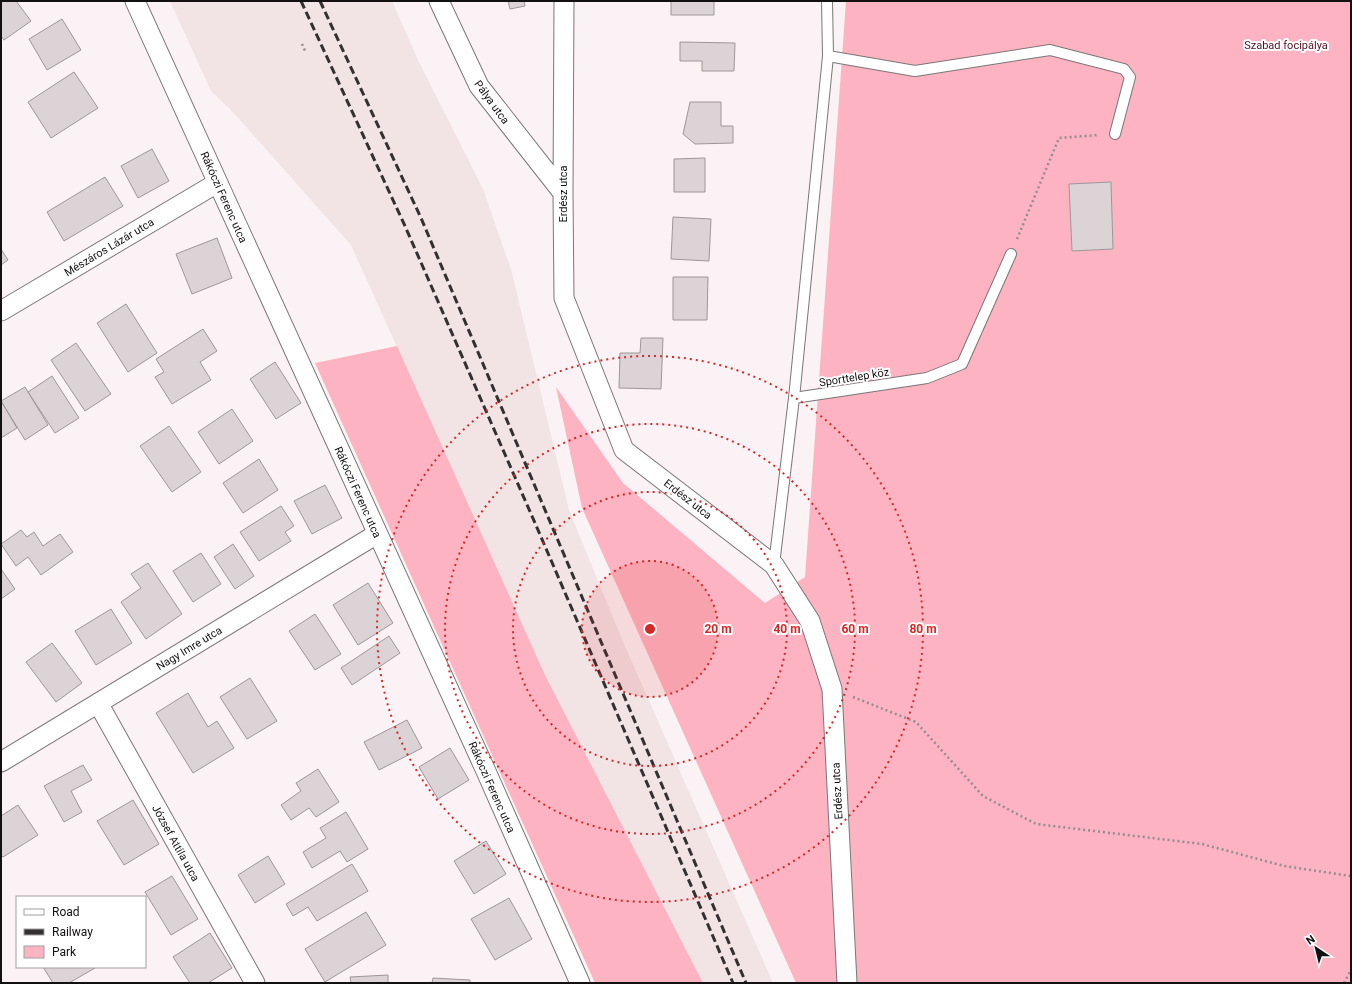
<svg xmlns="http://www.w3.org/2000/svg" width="1352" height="984" font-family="Roboto,sans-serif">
	<rect width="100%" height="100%" fill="#faf2f4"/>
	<path fill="#f2e3e5" d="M170,1H392L418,60L483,189L511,269L569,510L624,644L773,983H703L545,675L351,245L232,111L211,91Z"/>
	<path fill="#fdb3c1" d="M846,1H1351V983H796L582,508L556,387L623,483L765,603L805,577Z
		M397,346L545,675L703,983H595L315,363Z"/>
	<path fill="#dbd3d5" stroke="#9e9798" d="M1,1H16L31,21L4,40L1,36Z
		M508,1H524L525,6L510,9Z
		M671,1H714V15H671Z
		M62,19L81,50L47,70L29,39Z
		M680,42L735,43L734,71H702V61H680Z
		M74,72L98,108L51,138L28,102Z
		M690,102H721V126H733V143L695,144L683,134Z
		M152,149L169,181L138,198L121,166Z
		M705,158V192H674V159Z
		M105,177L123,206L64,241L47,212Z
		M1111,182L1113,249L1072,251L1069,184Z
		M673,217L711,219L709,261L671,259Z
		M217,238L232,278L192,294L176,254Z
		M1,249L8,260L1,265Z
		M673,277H708L707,320H673Z
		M126,304L157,353L128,372L97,323Z
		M203,329L217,351L200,362L211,380L172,404L155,377L164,372L156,359Z
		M641,338H663L661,389L619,388L620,353H640Z
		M76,343L111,394L85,411L51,360Z
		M275,362L301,403L276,419L250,379Z
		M52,376L79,418L55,433L28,392Z
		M25,387L48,425L25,440L1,401Z
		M1,401L17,428L1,438Z
		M232,409L253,441L219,464L198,432Z
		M169,426L201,472L172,492L140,446Z
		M259,459L278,490L243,513L223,483Z
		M325,485L342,518L312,534L294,501Z
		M281,506L294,526L285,532L291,541L259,561L240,532Z
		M21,530L27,537L34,532L43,546L60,534L73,552L41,575L28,557L16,566L1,544Z
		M233,544L254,576L235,589L214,557Z
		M201,553L221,584L193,602L173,571Z
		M148,563L182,614L146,639L121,602L141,588L131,574Z
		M1,569L15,589L1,599Z
		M368,583L393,623L358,645L333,605Z
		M111,609L132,643L96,665L75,631Z
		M315,614L341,654L315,670L289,631Z
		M389,636L400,653L352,685L341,668Z
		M52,643L82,683L56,702L26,662Z
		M250,678L277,721L247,739L220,697Z
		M188,693L208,727L217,721L234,748L193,773L156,713Z
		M407,720L422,748L379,770L364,742Z
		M450,748L469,780L438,799L419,767Z
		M83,765L92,780L71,791L82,812L64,822L44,786Z
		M318,769L339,802L316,817L309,808L291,820L281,805L301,791L296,783Z
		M133,800L159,844L124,865L97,821Z
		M18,805L38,835L3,857L1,855V816Z
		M346,812L368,849L347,862L340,851L312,868L303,852L326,838L320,828Z
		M486,841L506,874L474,894L454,861Z
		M268,856L285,884L255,903L238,875Z
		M352,864L368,891L317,921L308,907L293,916L286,904Z
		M172,876L198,919L171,935L145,892Z
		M509,898L532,939L495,960L471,919Z
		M366,912L386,945L325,982L305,949Z
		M210,933L232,968L208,983H190L173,957Z
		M43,967H94L95,968L69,983H53Z
		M388,975V983H351L350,977Z
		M433,978L470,980V983H432Z"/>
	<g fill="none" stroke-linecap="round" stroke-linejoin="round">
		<defs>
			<path id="service" d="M828,56L915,71L1050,50L1124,69L1130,77L1115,134
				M794,398L828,56L827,1
				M774,565L794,398L927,378L962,364L1011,254"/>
			<path id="minor" d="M135,1L485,769L580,983
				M439,1L479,86L563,193
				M564,1L563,193L564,298L624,450L774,565L810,621L832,689L847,983
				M1,311L217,183
				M98,703L255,983
				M1,762L377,534"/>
		</defs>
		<use href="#service" stroke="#7c7677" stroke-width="12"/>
		<use href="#minor" stroke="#7c7677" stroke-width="21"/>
		<path stroke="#938d8f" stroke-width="2.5" stroke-dasharray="2 3" stroke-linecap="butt" d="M302,44L306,53
			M1017,239L1059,138L1099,135
			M853,697L916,722L983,796L1036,824L1202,844L1284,866L1351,876
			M1344,983L1351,970"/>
		<use href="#service" stroke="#fff" stroke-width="10"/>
		<use href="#minor" stroke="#fff" stroke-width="19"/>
		<path stroke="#333031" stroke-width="3" stroke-dasharray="8 4" stroke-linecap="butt" d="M301,1L405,226L535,523L733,983
			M320,1L421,218L746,983"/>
	</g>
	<circle cx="650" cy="629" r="68" fill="#d62828" fill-opacity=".12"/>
	<g fill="none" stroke="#d62828" stroke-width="2" stroke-dasharray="2 4">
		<circle cx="650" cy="629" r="68"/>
		<circle cx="650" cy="629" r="137"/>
		<circle cx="650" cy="629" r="205"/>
		<circle cx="650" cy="629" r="273"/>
	</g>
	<g text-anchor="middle" stroke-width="4" stroke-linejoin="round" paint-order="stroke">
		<g font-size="11" fill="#501024" stroke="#fff">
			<text x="1286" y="49">Szabad focipálya</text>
		</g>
		<g font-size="11" fill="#131011" stroke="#fff">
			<text transform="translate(492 102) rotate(54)" y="4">Pálya utca</text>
			<text transform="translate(563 194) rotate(-90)" y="4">Erdész utca</text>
			<text transform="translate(224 197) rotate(66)" y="4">Rákóczi Ferenc utca</text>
			<text transform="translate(109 247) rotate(-31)" y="4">Mészáros Lázár utca</text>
			<text transform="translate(854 377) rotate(-9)" y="4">Sporttelep köz</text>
			<text transform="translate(358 492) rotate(66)" y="4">Rákóczi Ferenc utca</text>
			<text transform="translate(688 499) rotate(38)" y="4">Erdész utca</text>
			<text transform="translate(189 648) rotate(-31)" y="4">Nagy Imre utca</text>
			<text transform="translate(492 787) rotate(66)" y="4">Rákóczi Ferenc utca</text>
			<text transform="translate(837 791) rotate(-93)" y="4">Erdész utca</text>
			<text transform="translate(176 843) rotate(61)" y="4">József Attila utca</text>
		</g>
	</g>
	<circle cx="650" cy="629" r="6" fill="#d62828" stroke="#fff" stroke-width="2"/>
	<g font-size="12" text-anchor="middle" font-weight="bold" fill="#d62828" stroke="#fff" stroke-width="4" stroke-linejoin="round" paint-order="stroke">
		<text x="718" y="633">20 m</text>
		<text x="787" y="633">40 m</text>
		<text x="855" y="633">60 m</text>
		<text x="923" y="633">80 m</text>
	</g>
	<rect width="1352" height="984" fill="none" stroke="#131011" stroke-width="4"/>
	<rect x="16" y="896" width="130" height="72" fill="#ffffff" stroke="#a19fa0"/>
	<rect x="24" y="909" width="20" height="6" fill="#ffffff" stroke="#a19fa0"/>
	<text x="52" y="916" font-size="12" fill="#131011">Road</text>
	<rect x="24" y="929" width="20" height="6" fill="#333031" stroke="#a19fa0"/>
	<text x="52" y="936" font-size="12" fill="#131011">Railway</text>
	<rect x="24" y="946" width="20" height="12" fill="#fdb3c1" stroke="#a19fa0"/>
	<text x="52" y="956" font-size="12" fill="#131011">Park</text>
	<g transform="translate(1316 948) rotate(325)" stroke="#ffffff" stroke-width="3" paint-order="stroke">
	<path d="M0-3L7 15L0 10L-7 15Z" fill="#131011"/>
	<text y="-6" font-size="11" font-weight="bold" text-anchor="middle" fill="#131011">N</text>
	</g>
</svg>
